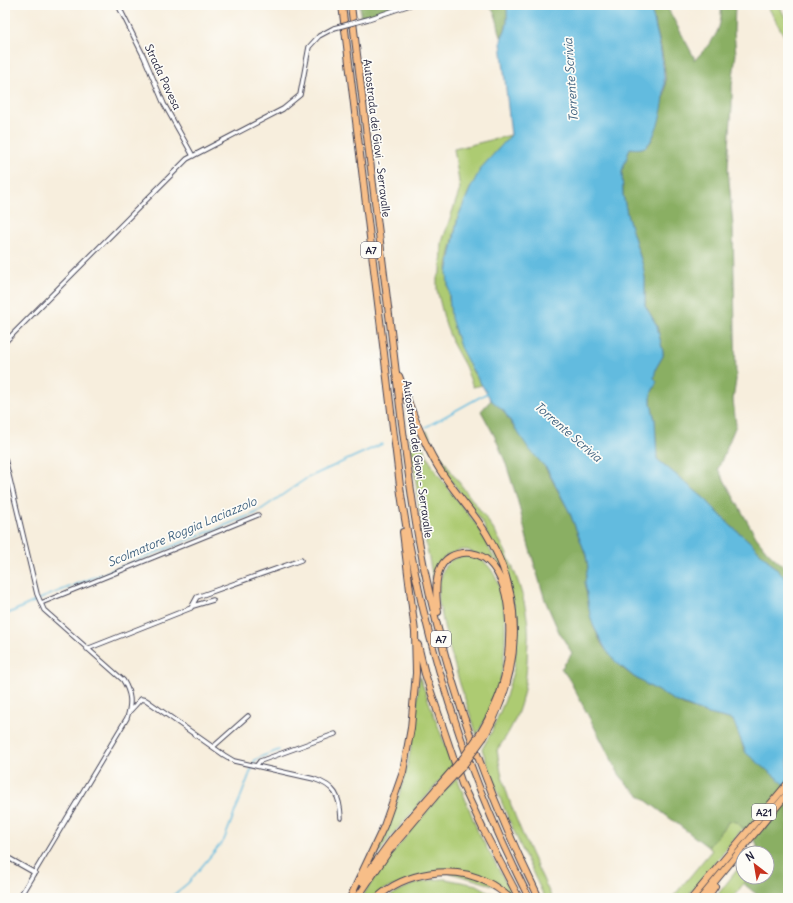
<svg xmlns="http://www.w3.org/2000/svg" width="793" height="903" font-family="Delius,sans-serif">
	<rect width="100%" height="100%" fill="#fdfcf7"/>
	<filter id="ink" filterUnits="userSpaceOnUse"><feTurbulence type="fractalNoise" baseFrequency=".025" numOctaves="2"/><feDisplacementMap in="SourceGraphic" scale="8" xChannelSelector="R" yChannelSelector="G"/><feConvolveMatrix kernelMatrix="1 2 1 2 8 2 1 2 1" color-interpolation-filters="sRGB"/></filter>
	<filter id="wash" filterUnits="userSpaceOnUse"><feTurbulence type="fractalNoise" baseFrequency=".012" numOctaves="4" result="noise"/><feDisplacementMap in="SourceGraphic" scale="16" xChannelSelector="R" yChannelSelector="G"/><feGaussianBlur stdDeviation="0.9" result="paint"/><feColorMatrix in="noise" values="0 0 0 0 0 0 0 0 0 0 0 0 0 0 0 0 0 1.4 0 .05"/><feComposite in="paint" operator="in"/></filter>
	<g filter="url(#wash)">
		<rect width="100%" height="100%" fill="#f7eedd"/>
		<path fill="#adcb72" stroke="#687656" d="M767,5H779L788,23V43Z
			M511,135L496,152L485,164L470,189L458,217L447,266L449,300L455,333L473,372L482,385L473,387L465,366L454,346L446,326L437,290V278L441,272L442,242L460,189L454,149Z
			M427,431C437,450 448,468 461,485C472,500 485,515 495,532C511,559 525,594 528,626C529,638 527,650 527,662C525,698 518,721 497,750C504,801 530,851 552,898H545C521,849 499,800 482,749L491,733L505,700L514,668L517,637L514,605L483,523L441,467L424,432Z
			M416,434L433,467L444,483L479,528L494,558L501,576L495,565L468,550H461L446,556L440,562L436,569L433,579L420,513L410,437Z
			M463,555C469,555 475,555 480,559C512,577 507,652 500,682C495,701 486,718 477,735L460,684L447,639L438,599L439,583L445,566L451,560Z
			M419,675L453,766L392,835L371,863C381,839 392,816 400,792C412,754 417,714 419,675Z
			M457,777L478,832L514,897L500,887L443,871L382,890L373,898H361C389,855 422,816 457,777Z
			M731,820L737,822L744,827L686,898H672L712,850L708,847L729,821Z
			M743,858V877H748L733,898H715L737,870Z
			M445,879L477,885L500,898H388C404,886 425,879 445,879Z"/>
		<path fill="#8aaf64" stroke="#566850" d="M360,5H402L361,18Z
			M486,5H507C508,17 508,27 501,37C497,26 498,10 486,5Z
			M650,5H666L694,57V61C711,42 723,33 721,5H735L734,31L736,54L732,85V107L730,132L728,169L733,226L736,380L733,400L736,425L718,469L756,537L767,551L788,571V581L749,541L731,526L705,499L657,459L655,420L651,404V394L654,388V373L656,368L663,356V352L657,326L645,305V278L643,266L628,218L623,195L622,171L630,148C650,151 653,141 657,123C660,113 663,103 665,93C668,64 657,33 650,5Z
			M491,400L503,410L513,426L545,467L569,511L586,555L588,567L586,579V589L590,615L594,627L602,645L621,667L634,677L651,687L683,705L705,713L733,720L737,727L744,750L788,787V898H761L744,884L748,877H767V853H757V844L755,841L737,822L729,821L708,847L639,795L626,783L619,774L569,679L561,668L564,666L563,665L567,661L572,653L559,632L545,600L528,543L517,498L505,461L495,437L481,411Z"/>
		<path fill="#62bbdf" stroke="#426e8d" d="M507,5H650C661,47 673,91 655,132C649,146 646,150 630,148L622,171L623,195L628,218L643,266L645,278V305L657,326L663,352V356L656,368L654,378L657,381L651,394V404L655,420L657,459L705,499L731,526L749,541L788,581V787L746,753L733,720L705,713L675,701L634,677L616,662L606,650L594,627L590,615L585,582L588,567L586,555L569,511L547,469L529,449L503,410L491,400L470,366L460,347L451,318L447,273L458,217L470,189L481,168L511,135L501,43C501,35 504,35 506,28C508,21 507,13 507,5Z"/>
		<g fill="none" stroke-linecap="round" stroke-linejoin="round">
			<path stroke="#62bbdf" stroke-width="1.5" d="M426,427L489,392
				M5,615L42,598L256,513L307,478L382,444
				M170,898L188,883L224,840L255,760L263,756L279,750"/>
		</g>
	</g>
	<g filter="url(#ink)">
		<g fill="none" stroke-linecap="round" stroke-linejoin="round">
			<defs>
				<path id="minor" d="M118,5L144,57L164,104L193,156
					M368,19L410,5
					M5,342L187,159L283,109L300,95L309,47L319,36L334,28
					M5,459L37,594L44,610L123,680C131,693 132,703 127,718L19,898
					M41,603L258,515
					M193,606L213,600
					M87,649L191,608L197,597L301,560
					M129,712L141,699L146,700L224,755L234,761L314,779C335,786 340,796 341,818
					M213,747L248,716
					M257,765L260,761L263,760L335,734
					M5,856L35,873"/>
				<path id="motorway" d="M342,5L401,494C422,636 464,770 529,898
					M351,5C363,106 376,207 388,307C398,385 405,463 419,541C441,665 483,785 539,898
					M399,376C410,406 420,436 437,465C451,489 471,509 486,533C526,598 521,673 484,737
					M438,612C435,590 432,556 463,553C472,552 482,555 488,561C517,588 511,657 501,690C496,706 488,720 480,734
					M418,645L425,674L462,784L483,829L519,898
					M361,882L393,838L436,789
					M350,898L384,826L403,772L411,728L416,673L415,632L403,532
					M357,898L389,851L438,793
					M377,898C405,872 453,864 487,882C495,886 503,892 510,898
					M692,898L788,783
					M701,898L788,793
					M707,898L715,886"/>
			</defs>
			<use href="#minor" stroke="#424153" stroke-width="5.5"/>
			<use href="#motorway" stroke="#424153" stroke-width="8"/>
			<use href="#minor" stroke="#fff" stroke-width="3.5"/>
			<use href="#motorway" stroke="#f7be88" stroke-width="6"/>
			<defs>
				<path id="minor-bridge" d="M334,28L368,19"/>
				<path id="motorway-bridge" d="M436,789L463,758L480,734
					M438,793L463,766L484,737"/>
			</defs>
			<use href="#minor-bridge" stroke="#424153" stroke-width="5.5" stroke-linecap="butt"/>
			<use href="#motorway-bridge" stroke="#424153" stroke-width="8" stroke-linecap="butt"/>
			<use href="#minor-bridge" stroke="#fff" stroke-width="3.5"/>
			<use href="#motorway-bridge" stroke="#f7be88" stroke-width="6"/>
		</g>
	</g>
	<g text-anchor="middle" stroke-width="3.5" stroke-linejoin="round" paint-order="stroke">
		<g fill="#fdfcf7" stroke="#646373" stroke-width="1">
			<rect x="361" y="242" width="20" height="16" rx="3"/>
			<rect x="431" y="631" width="20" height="16" rx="3"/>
			<rect x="752" y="804" width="24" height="16" rx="3"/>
		</g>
		<g font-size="10" font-weight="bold" fill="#22223b">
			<text x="371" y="254">A7</text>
			<text x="441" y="643">A7</text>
			<text x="764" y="816">A21</text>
		</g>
		<g font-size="11" fill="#22223b" stroke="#fdfcf7">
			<text transform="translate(163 77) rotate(65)" y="4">Strada Pavesa</text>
			<text transform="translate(377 138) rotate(83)" y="4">Autostrada dei Giovi - Serravalle</text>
			<text transform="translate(418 459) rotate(82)" y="4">Autostrada dei Giovi - Serravalle</text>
		</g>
		<g font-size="12" font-style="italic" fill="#3c5f7d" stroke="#fdfcf7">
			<text transform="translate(571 80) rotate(-94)" y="4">Torrente Scrivia</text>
			<text transform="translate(568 432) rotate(41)" y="4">Torrente Scrivia</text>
			<text transform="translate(182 532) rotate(-23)" y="4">Scolmatore Roggia Laciazzolo</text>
		</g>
	</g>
	<rect width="793" height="903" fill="none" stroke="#fdfcf7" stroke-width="20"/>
	<g transform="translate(755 865) rotate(329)"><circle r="19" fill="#fdfcf7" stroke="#a5a5ac"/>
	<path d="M0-3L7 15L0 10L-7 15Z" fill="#c8321e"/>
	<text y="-6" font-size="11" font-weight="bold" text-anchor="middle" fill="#22223b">N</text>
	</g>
</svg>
